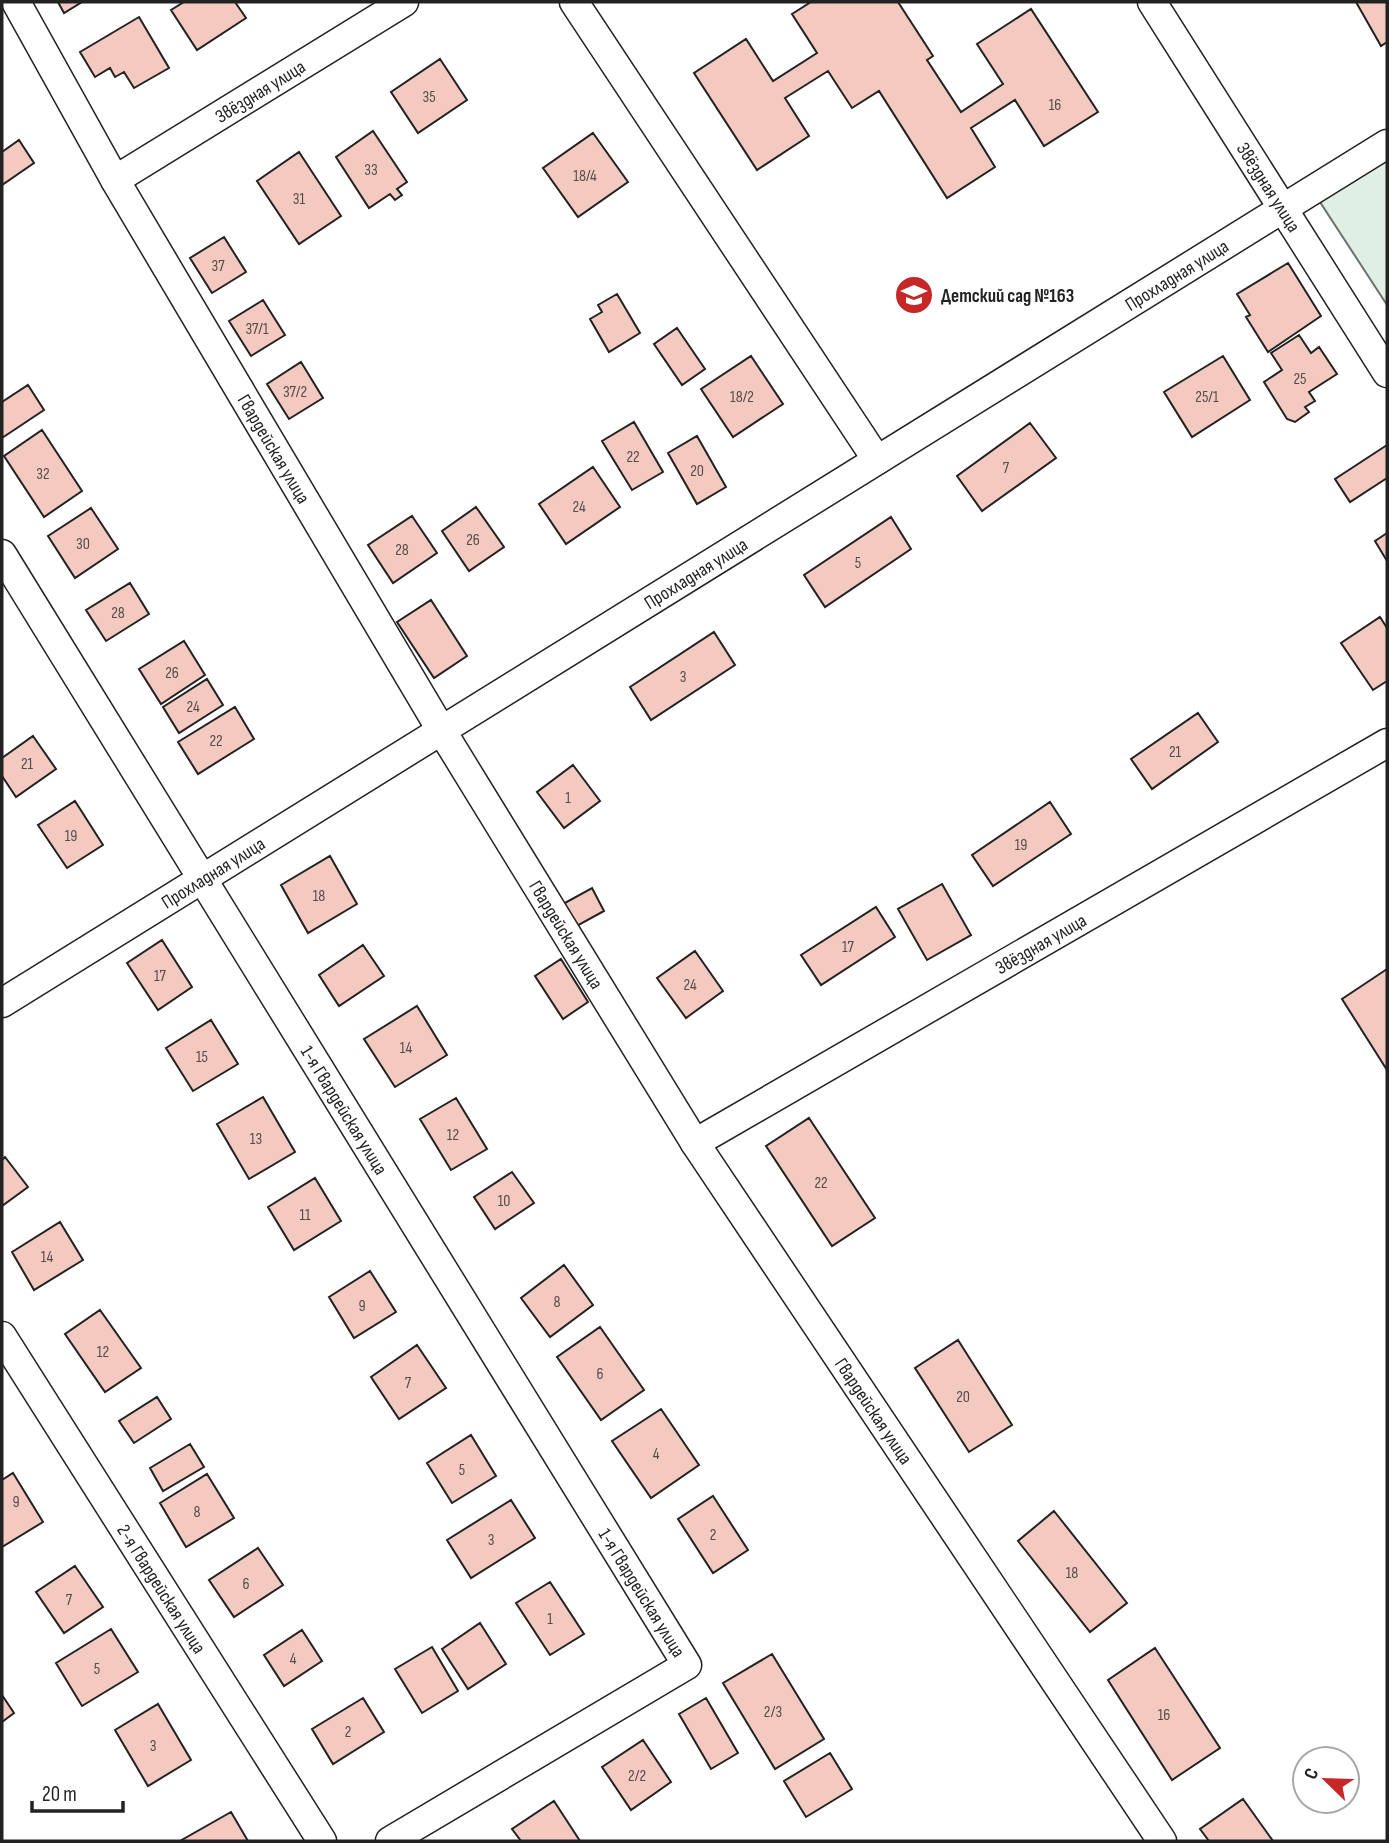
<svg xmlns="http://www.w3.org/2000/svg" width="1389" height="1843" font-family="'Sofia Sans Condensed',sans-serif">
	<rect width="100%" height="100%" fill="#fff"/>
	<path fill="#e0efe3" stroke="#6f6f6f" stroke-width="2" d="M1387,160V305L1320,202Z"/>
	<path fill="#f3c9c0" stroke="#222" stroke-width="2" d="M58,2H82L64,13Z
		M184,2H235L246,18L197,50L171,10Z
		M811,2H898L933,56L927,60L961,112L1003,84L977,44L1031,9L1098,112L1044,146L1015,100L971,128L995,167L947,198L879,91L852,108L828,71L785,98L809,136L757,170L694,73L746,39L773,81L817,53L792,14Z
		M1356,2H1387V42L1381,46Z
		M139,17L169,68L134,88L124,72L115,77L110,68L95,77L80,52Z
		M440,59L467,100L418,133L391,92Z
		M373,131L407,182L397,189L402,195L395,200L390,194L369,208L336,157Z
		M593,133L628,182L578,217L543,168Z
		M19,140L34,163L2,185V152Z
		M299,152L341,216L299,244L257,181Z
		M224,237L246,272L212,293L190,258Z
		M1288,263L1321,316L1268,352L1246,317L1250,315L1237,294Z
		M617,294L640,333L609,352L590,319L602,312L598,305Z
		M263,300L285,335L251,356L229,321Z
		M677,328L705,369L682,385L654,344Z
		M1299,335L1311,353L1319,347L1337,374L1309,392L1315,401L1305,407L1309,412L1295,422L1287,419L1264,382L1282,370L1271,353Z
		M751,356L783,404L733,437L701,389Z
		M1223,356L1250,400L1192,437L1164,392Z
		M301,362L323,398L289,419L267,384Z
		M28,385L44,410L2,438V402Z
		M634,422L663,472L632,490L602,441Z
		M1030,423L1056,458L982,511L957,476Z
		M42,430L82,491L44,517L4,456Z
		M697,436L726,487L697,504L668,453Z
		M1387,445V478L1350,502L1335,479Z
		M593,467L620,507L566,544L539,504Z
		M476,507L504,547L469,571L442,531Z
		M91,508L118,549L75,578L48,536Z
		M412,516L437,553L393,583L368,545Z
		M891,517L911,549L825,607L804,575Z
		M1387,533V561L1375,541Z
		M130,583L149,614L106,641L86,610Z
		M431,600L467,656L434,678L397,622Z
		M1380,617L1387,628V681L1373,690L1341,643Z
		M714,632L735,665L651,720L630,687Z
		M184,641L205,675L161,704L139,669Z
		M207,679L223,705L179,733L163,707Z
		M235,707L254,739L198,774L178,742Z
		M1198,713L1218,742L1152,789L1131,759Z
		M33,736L56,769L16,797L2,776V758Z
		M573,765L600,801L564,828L537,792Z
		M75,801L103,845L67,868L38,825Z
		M1050,802L1071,834L993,886L972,855Z
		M330,856L357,904L308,933L281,885Z
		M942,884L971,935L927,960L898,909Z
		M592,888L604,911L575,927L563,904Z
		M876,907L895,937L821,985L801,955Z
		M162,940L192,987L158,1010L127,963Z
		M363,945L384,976L339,1006L319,975Z
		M695,951L723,991L686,1018L657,978Z
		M561,959L588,1002L563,1019L535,976Z
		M1387,969V1070L1342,999Z
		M417,1006L447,1055L395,1087L364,1039Z
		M211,1020L238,1064L193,1091L166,1048Z
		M263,1097L295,1152L249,1179L217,1124Z
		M456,1098L487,1149L451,1170L420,1119Z
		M809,1118L875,1218L832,1246L766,1146Z
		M5,1157L28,1187L2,1206V1160Z
		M512,1172L534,1203L495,1229L474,1197Z
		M315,1178L341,1221L294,1250L268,1207Z
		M60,1222L83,1260L34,1290L12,1252Z
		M564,1265L593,1305L550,1337L521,1298Z
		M370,1271L396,1312L354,1338L329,1297Z
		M100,1310L141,1368L105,1392L65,1334Z
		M600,1327L644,1390L601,1420L557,1357Z
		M958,1340L1012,1425L969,1452L915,1368Z
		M417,1345L446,1388L399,1419L371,1377Z
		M157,1397L171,1419L134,1443L119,1421Z
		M661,1409L699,1465L651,1498L612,1441Z
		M471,1435L496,1476L452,1503L427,1463Z
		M190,1444L204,1467L163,1491L150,1468Z
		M13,1473L43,1522L2,1547V1480Z
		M207,1474L234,1518L186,1547L160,1503Z
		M713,1496L748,1550L713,1573L678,1519Z
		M511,1500L535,1538L471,1578L447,1540Z
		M1054,1511L1127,1603L1090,1632L1018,1541Z
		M258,1548L283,1585L234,1617L209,1580Z
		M75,1566L103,1607L64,1633L36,1592Z
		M550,1582L584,1634L550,1655L516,1603Z
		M480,1623L506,1664L468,1689L442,1649Z
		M111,1629L138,1672L82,1706L56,1663Z
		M302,1630L322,1661L284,1686L264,1655Z
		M432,1647L458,1691L422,1713L395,1669Z
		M1155,1648L1220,1748L1172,1780L1108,1680Z
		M772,1654L824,1739L775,1769L723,1683Z
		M2,1695L14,1713L2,1722Z
		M363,1698L384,1732L333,1764L312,1729Z
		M706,1698L738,1753L711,1769L679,1714Z
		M158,1704L191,1760L148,1786L115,1730Z
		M643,1740L671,1782L631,1810L602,1767Z
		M830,1753L852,1789L806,1817L784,1781Z
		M1243,1799L1273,1841H1209L1200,1829Z
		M554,1801L580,1841H521L512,1829Z
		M231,1812L248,1841H180Z"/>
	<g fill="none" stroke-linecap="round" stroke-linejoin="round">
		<defs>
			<g id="street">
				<path id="s1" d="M16,2L115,180L440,728L695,1143L1162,1841"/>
				<path d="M574,2L877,460"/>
				<path id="s2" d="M1152,2L1387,373"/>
				<path id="s3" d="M115,180L404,2"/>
				<path id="s4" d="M2,554L687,1665L390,1841"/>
				<path id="s5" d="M2,1003L1387,144"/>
				<path id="s6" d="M695,1143L1387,743"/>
				<path id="s7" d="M2,1336L322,1841"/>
			</g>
		</defs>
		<use href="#street" stroke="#222" stroke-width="31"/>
		<use href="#street" stroke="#fff" stroke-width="28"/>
	</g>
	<defs>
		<symbol id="school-disc" viewBox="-11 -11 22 22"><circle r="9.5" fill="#c62828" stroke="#fff"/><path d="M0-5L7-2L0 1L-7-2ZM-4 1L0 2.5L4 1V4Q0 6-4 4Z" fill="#fff"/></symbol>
	</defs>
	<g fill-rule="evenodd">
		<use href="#school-disc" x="892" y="273" width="44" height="44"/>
	</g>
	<g text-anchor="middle" stroke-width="5" stroke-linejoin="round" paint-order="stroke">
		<g font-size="16" fill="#564c4a">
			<text x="429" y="102">35</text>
			<text x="1055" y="110">16</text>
			<text x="371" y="175">33</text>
			<text x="585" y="181">18/4</text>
			<text x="299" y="204">31</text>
			<text x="218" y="271">37</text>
			<text x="257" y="334">37/1</text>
			<text x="1300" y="384">25</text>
			<text x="295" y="397">37/2</text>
			<text x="742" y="402">18/2</text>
			<text x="1207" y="402">25/1</text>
			<text x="633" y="462">22</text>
			<text x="1006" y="473">7</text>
			<text x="697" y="476">20</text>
			<text x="43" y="479">32</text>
			<text x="579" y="512">24</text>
			<text x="473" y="545">26</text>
			<text x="83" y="549">30</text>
			<text x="402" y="555">28</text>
			<text x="858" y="568">5</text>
			<text x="118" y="618">28</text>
			<text x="172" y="678">26</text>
			<text x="683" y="682">3</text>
			<text x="193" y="712">24</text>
			<text x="216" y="746">22</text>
			<text x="1175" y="757">21</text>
			<text x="27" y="769">21</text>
			<text x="568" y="803">1</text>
			<text x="71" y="841">19</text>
			<text x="1021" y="850">19</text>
			<text x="319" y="901">18</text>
			<text x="848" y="952">17</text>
			<text x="160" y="981">17</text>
			<text x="690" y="990">24</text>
			<text x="406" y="1053">14</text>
			<text x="202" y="1062">15</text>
			<text x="453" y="1140">12</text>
			<text x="256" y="1144">13</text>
			<text x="821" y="1188">22</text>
			<text x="504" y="1206">10</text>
			<text x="305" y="1220">11</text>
			<text x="47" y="1262">14</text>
			<text x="557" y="1307">8</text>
			<text x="362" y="1311">9</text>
			<text x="103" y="1357">12</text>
			<text x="600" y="1379">6</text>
			<text x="408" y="1388">7</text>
			<text x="963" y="1402">20</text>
			<text x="656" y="1459">4</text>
			<text x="462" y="1475">5</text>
			<text x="16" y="1507">9</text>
			<text x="197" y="1517">8</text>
			<text x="713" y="1540">2</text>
			<text x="491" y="1545">3</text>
			<text x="1072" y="1578">18</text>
			<text x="246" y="1589">6</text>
			<text x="69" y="1605">7</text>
			<text x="550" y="1624">1</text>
			<text x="293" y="1664">4</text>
			<text x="97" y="1674">5</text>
			<text x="773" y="1717">2/3</text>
			<text x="1164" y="1720">16</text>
			<text x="348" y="1737">2</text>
			<text x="153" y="1751">3</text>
			<text x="637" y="1781">2/2</text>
		</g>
		<g font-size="19" fill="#222" stroke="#fff">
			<text dy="7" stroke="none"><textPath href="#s3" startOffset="170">Звёздная улица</textPath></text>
			<text dy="7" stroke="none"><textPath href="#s2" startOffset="219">Звёздная улица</textPath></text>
			<text dy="7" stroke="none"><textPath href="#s5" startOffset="1382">Прохладная улица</textPath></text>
			<text dy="7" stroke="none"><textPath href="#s1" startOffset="516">Гвардейская улица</textPath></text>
			<text dy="7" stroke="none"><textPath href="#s5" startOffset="816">Прохладная улица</textPath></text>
			<text dy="7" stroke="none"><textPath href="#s5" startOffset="248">Прохладная улица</textPath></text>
			<text dy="7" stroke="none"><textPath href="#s1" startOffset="1083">Гвардейская улица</textPath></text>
			<text dy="7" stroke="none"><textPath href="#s6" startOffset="399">Звёздная улица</textPath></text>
			<text dy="7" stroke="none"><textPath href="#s4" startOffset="653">1-я Гвардейская улица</textPath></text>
			<text dy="7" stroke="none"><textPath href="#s1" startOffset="1650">Гвардейская улица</textPath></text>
			<text dy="7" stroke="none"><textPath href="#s7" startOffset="299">2-я Гвардейская улица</textPath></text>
			<text dy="7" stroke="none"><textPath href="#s4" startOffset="1220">1-я Гвардейская улица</textPath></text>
		</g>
		<g font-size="19" font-weight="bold" fill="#222" stroke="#fff" text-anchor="start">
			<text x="941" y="302">Детский cад №163</text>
		</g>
	</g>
	<rect width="1389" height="1843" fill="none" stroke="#222222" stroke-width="7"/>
	<g transform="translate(1326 1780) rotate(293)"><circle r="33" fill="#ffffff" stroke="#a7a7a7" stroke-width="2"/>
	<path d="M0-5L12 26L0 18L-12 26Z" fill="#c62828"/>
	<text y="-10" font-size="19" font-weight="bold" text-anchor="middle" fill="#222222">С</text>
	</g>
	<path d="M32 1801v10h91v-10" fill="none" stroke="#222222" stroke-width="3.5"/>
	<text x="42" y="1801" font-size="21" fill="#222222" stroke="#ffffff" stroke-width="5" paint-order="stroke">20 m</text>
</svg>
